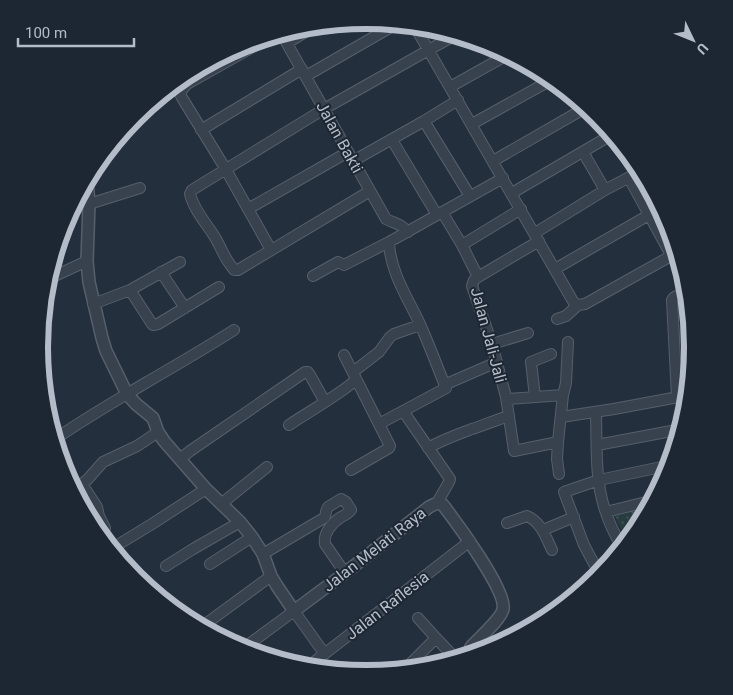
<svg xmlns="http://www.w3.org/2000/svg" width="733" height="695" font-family="Roboto,sans-serif">
	<defs>
		<pattern id="grass-dots" width="8" height="8" patternUnits="userSpaceOnUse" patternTransform="scale(1.25)"><rect width="8" height="8" fill="#263c3f"/><path d="M2 2h.1M6 6h.1" fill="none" stroke="#435659" stroke-width="1.8" stroke-linecap="round"/></pattern>
	</defs>
	<rect width="100%" height="100%" fill="#242f3e"/>
	<path fill="url(#grass-dots)" d="M652,504L644,519L621,529L613,513Z"/>
	<g fill="none" stroke-linecap="round" stroke-linejoin="round">
		<defs>
			<path id="minor" d="M414,25L574,303L578,305L585,304L678,252
				M281,33L386,219C396,224 400,223 408,232
				M287,43L317,25
				M306,76L398,23
				M450,87L509,54
				M424,121L470,196
				M472,124L553,79
				M201,130L302,69
				M392,140L437,215
				M583,152L605,190
				M353,161L424,121L458,100
				M493,161L587,107
				M629,178L671,255
				M370,191L238,270C233,270 235,271 232,267C225,259 221,248 216,239C208,225 194,211 190,194L192,190L324,109L457,34
				M512,193L613,134
				M89,204L140,188
				M248,209L348,152
				M442,212L462,245L478,277L539,241
				M535,233L605,190L641,171
				M462,245L521,209
				M271,250L225,168L184,101L181,96V91L187,84L274,35
				M555,269L661,208
				M161,272L185,308
				M313,276L338,262L344,265L389,242L503,178
				M478,277L474,280L472,286L492,344L506,397L508,399L563,395
				M46,280L87,261
				M130,290L152,324L153,325L158,324L219,287
				M93,304L130,290L180,262
				M557,319L566,316L578,305
				M492,344L528,333
				M344,355L390,446L389,448L351,470
				M353,372L379,352L390,337L394,334L420,325
				M444,385L497,362
				M506,397L514,451L558,442
				M535,397L531,362L551,354
				M677,397L672,300C675,294 683,295 689,294
				M403,411L450,479L449,482L437,503
				M561,417L614,409L689,395
				M596,417C597,448 595,480 605,510C609,523 616,537 623,549
				M379,424L446,388C437,366 429,344 419,322C407,297 390,271 389,242
				M289,425C311,410 336,397 356,380
				M54,440C82,420 112,403 142,385C173,367 204,349 234,330
				M597,445L682,429
				M428,448C442,440 456,435 472,429C484,425 496,420 509,416
				M180,459L190,451L305,372H308L310,375L325,402
				M559,474L557,459L558,442L563,395L566,383L568,342
				M82,484L97,507L99,516L105,528
				M72,488L82,484L87,480L103,462L137,446L158,432
				M221,504L267,467
				M606,512L654,500
				M507,523L527,516C541,522 546,537 552,550
				M543,530L574,517
				M620,544L632,538
				M111,549L152,524L206,489
				M263,554L324,518C327,514 325,511 328,507L341,499L346,502L351,510C348,514 345,515 341,517C332,523 323,533 325,544L345,573
				M210,564L252,537
				M166,566L193,549L240,522
				M600,575L584,545L564,492L599,480L671,465
				M418,618L436,638L455,658
				M200,628L271,576
				M241,650L294,611L324,653
				M305,669L470,541
				M403,671L436,638"/>
			<path id="tertiary" d="M87,179L89,204L87,261L89,282L102,338L106,351L127,394L136,404L153,418L158,432L164,441L206,489L240,522L252,537L263,554L271,576L277,586L294,611L345,573L429,507C435,504 438,502 443,505C456,522 507,591 503,609C502,618 478,639 471,647L477,655"/>
		</defs>
		<use href="#minor" stroke="#565f6c" stroke-width="12"/>
		<use href="#tertiary" stroke="#565f6c" stroke-width="14"/>
		<use href="#minor" stroke="#38414e" stroke-width="10"/>
		<use href="#tertiary" stroke="#38414e" stroke-width="11"/>
	</g>
	<g text-anchor="middle" stroke-width="4" stroke-linejoin="round" paint-order="stroke">
		<g font-size="16" fill="#b4bcc9" stroke="#1d2633">
			<text transform="translate(340 137) rotate(61)" y="6">Jalan Bakti</text>
			<text transform="translate(489 335) rotate(75)" y="6">Jalan Jali-Jali</text>
			<text transform="translate(374 549) rotate(-38)" y="6">Jalan Melati Raya</text>
			<text transform="translate(387 605) rotate(-38)" y="6">Jalan Raflesia</text>
		</g>
	</g>
	<path d="M0 0H733V695H0ZM48 347a318 318 0 1 1 636 0a318 318 0 1 1-636 0Z" fill="#1d2633" fill-rule="evenodd"/>
	<path fill="none" stroke="#b4bcc9" stroke-width="6" d="M48 347a318 318 0 1 1 636 0a318 318 0 1 1-636 0Z"/>
	<g transform="translate(693 40) rotate(133)" stroke="#1d2633" stroke-width="4" paint-order="stroke">
	<path d="M0-4L9 19L0 12L-9 19Z" fill="#b4bcc9"/>
	<text y="-8" font-size="14" font-weight="bold" text-anchor="middle" fill="#b4bcc9">U</text>
	</g>
	<path d="M18 38v8h116v-8" fill="none" stroke="#b4bcc9" stroke-width="2.5"/>
	<text x="25" y="38" font-size="15" fill="#b4bcc9" stroke="#1d2633" stroke-width="4" paint-order="stroke">100 m</text>
</svg>
